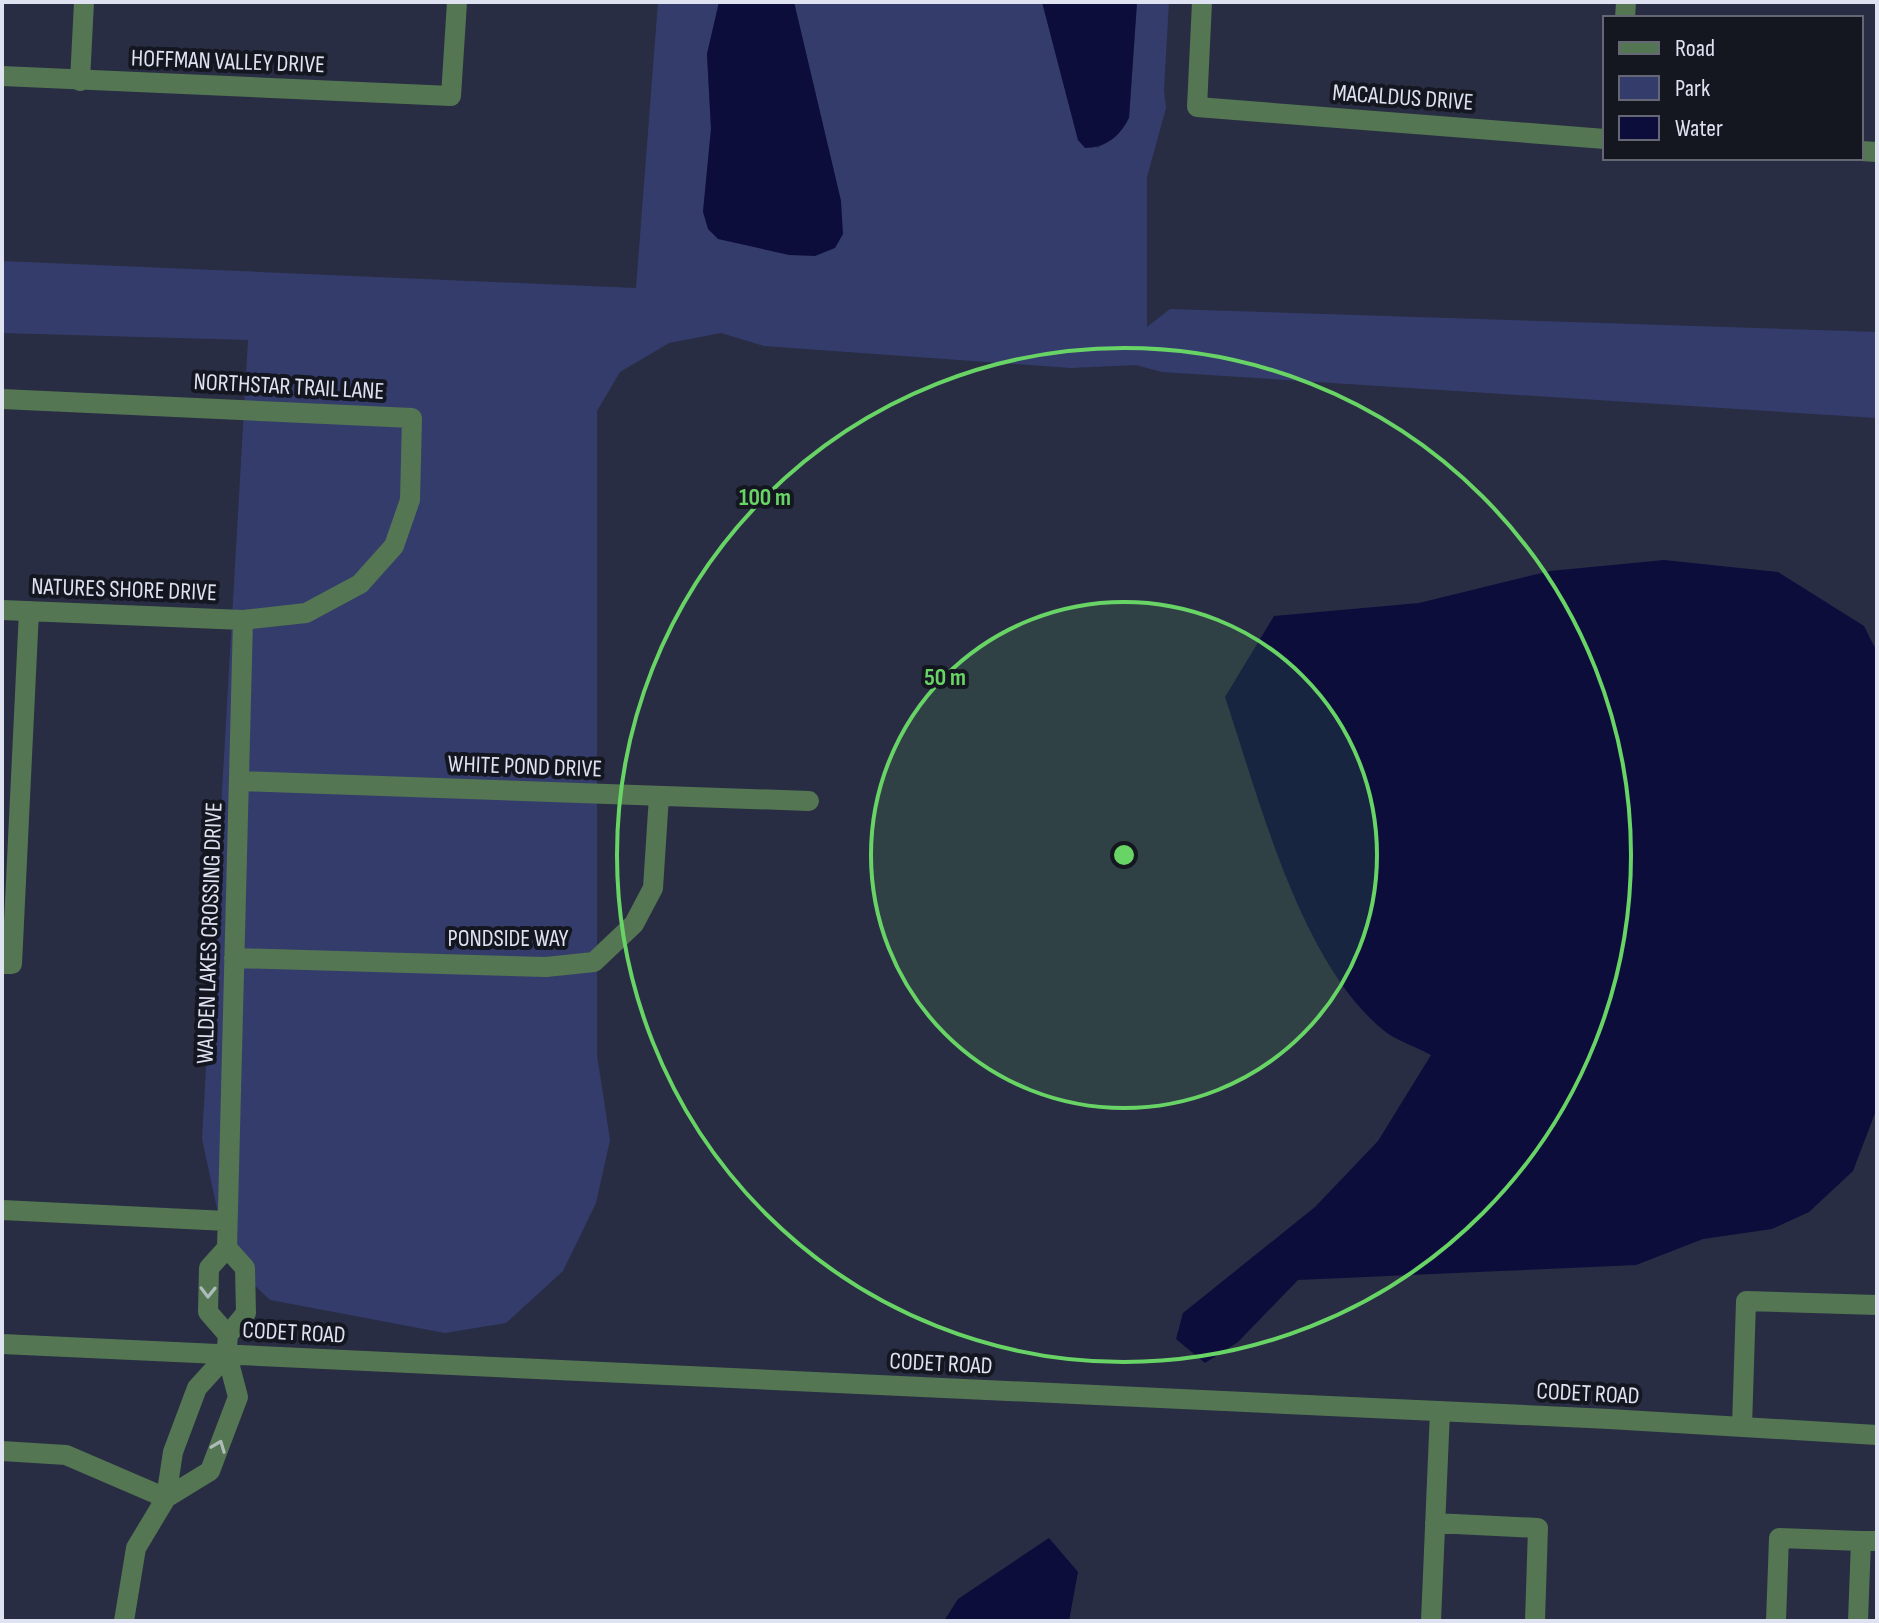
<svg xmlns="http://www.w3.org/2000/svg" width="1879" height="1623" font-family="'Sofia Sans Condensed',sans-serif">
	<rect width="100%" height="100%" fill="#282d43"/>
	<path fill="#343c6c" d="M658,2H719L707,54L711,129L703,212L841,201L794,2H1042L1078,140L1098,148L1129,118L1137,2H1169L1164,90L1166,108L1147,177V327L1170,309L1877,332V418L1162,372L1136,365L1071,368L764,346L721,333L669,343L620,372L597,411V1055L610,1140L596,1203L563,1271L506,1323L445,1333L270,1300L228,1260L202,1139L248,340L2,333V261L636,288Z"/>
	<path fill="#0d0d3c" d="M719,2H794L841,201L843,234L835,248L815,256L789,255L718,239L708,229L703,212L711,129L707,54Z
		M1042,2H1137L1129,118C1120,136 1106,148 1085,148L1078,140Z
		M1664,560L1778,572L1864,626L1877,652V1108L1853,1171L1809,1212L1772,1229L1703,1239L1636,1265L1298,1280L1238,1342L1205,1363L1176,1339L1183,1313L1315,1207L1378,1141L1431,1055C1417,1047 1400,1042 1387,1033C1301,967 1259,798 1225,697L1274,616L1419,603L1550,571Z
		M1049,1538L1078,1572L1069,1621H944L958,1599Z"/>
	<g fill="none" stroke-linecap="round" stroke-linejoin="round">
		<path stroke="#547652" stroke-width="20" d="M1202,2L1197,107L1605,139
			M1625,18L1626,2
			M2,76L451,96L457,2
			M80,81L84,2
			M1861,151L1877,152
			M2,399L412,418L410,500L394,546L360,584L306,613L243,620L2,610
			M239,781L809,801
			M234,958L546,967L594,962L634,924L653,888L659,796
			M2,964H12L29,611
			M2,1210L227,1221
			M227,1248L245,1268L246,1313L228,1335L227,1347
			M228,1335L208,1312L209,1268L227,1248L243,620
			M2,1344L1609,1419L1877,1435
			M1742,1427L1746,1301L1877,1305
			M2,1451L66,1455L166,1498
			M1435,1523L1538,1528L1535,1621
			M124,1621L136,1548L166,1498L173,1452L197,1388L227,1355L238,1397L210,1471L166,1498
			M1431,1621L1440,1411
			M1776,1621L1779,1538L1861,1541
			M1858,1621L1861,1541H1877"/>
	</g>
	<defs><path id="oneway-chevron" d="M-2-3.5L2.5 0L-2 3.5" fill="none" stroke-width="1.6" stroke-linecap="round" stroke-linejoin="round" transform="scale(2)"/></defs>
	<g stroke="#aebcb9">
		<use href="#oneway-chevron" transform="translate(208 1292) rotate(91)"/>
		<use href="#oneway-chevron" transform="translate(219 1446) rotate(-69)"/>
	</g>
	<circle cx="1124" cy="855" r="253" fill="#68d465" fill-opacity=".12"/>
	<g fill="none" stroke="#68d465" stroke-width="4">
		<circle cx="1124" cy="855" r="253"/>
		<circle cx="1124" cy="855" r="507"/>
	</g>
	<g text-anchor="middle" stroke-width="8" stroke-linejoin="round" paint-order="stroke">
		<g font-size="24" fill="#dee2f1" stroke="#141620">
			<text transform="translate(228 61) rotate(2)" y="8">HOFFMAN VALLEY DRIVE</text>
			<text transform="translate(1403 97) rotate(4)" y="8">MACALDUS DRIVE</text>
			<text transform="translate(289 386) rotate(3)" y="8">NORTHSTAR TRAIL LANE</text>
			<text transform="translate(124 589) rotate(2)" y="8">NATURES SHORE DRIVE</text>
			<text transform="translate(525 766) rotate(2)" y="8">WHITE POND DRIVE</text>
			<text transform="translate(209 933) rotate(-88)" y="8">WALDEN LAKES CROSSING DRIVE</text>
			<text x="508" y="946">PONDSIDE WAY</text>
			<text transform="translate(294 1332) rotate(3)" y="8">CODET ROAD</text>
			<text transform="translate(941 1363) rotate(3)" y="8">CODET ROAD</text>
			<text transform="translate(1588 1393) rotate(3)" y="8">CODET ROAD</text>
		</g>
	</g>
	<circle cx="1124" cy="855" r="12" fill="#68d465" stroke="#141620" stroke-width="4"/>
	<g font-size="24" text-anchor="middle" font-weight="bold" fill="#68d465" stroke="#141620" stroke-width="8" stroke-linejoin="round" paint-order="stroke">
		<text x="765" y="505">100 m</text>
		<text x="945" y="685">50 m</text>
	</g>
	<rect width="1879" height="1623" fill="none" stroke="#dee2f1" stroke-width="8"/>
	<rect x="1603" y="16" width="260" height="144" fill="#141620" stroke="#656874" stroke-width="2"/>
	<rect x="1619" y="42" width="40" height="12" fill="#547652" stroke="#656874" stroke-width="2"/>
	<text x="1675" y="56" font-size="24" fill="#dee2f1">Road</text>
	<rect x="1619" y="76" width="40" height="24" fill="#343c6c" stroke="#656874" stroke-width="2"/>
	<text x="1675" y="96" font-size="24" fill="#dee2f1">Park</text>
	<rect x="1619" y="116" width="40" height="24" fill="#0d0d3c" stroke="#656874" stroke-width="2"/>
	<text x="1675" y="136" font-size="24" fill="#dee2f1">Water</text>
</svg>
